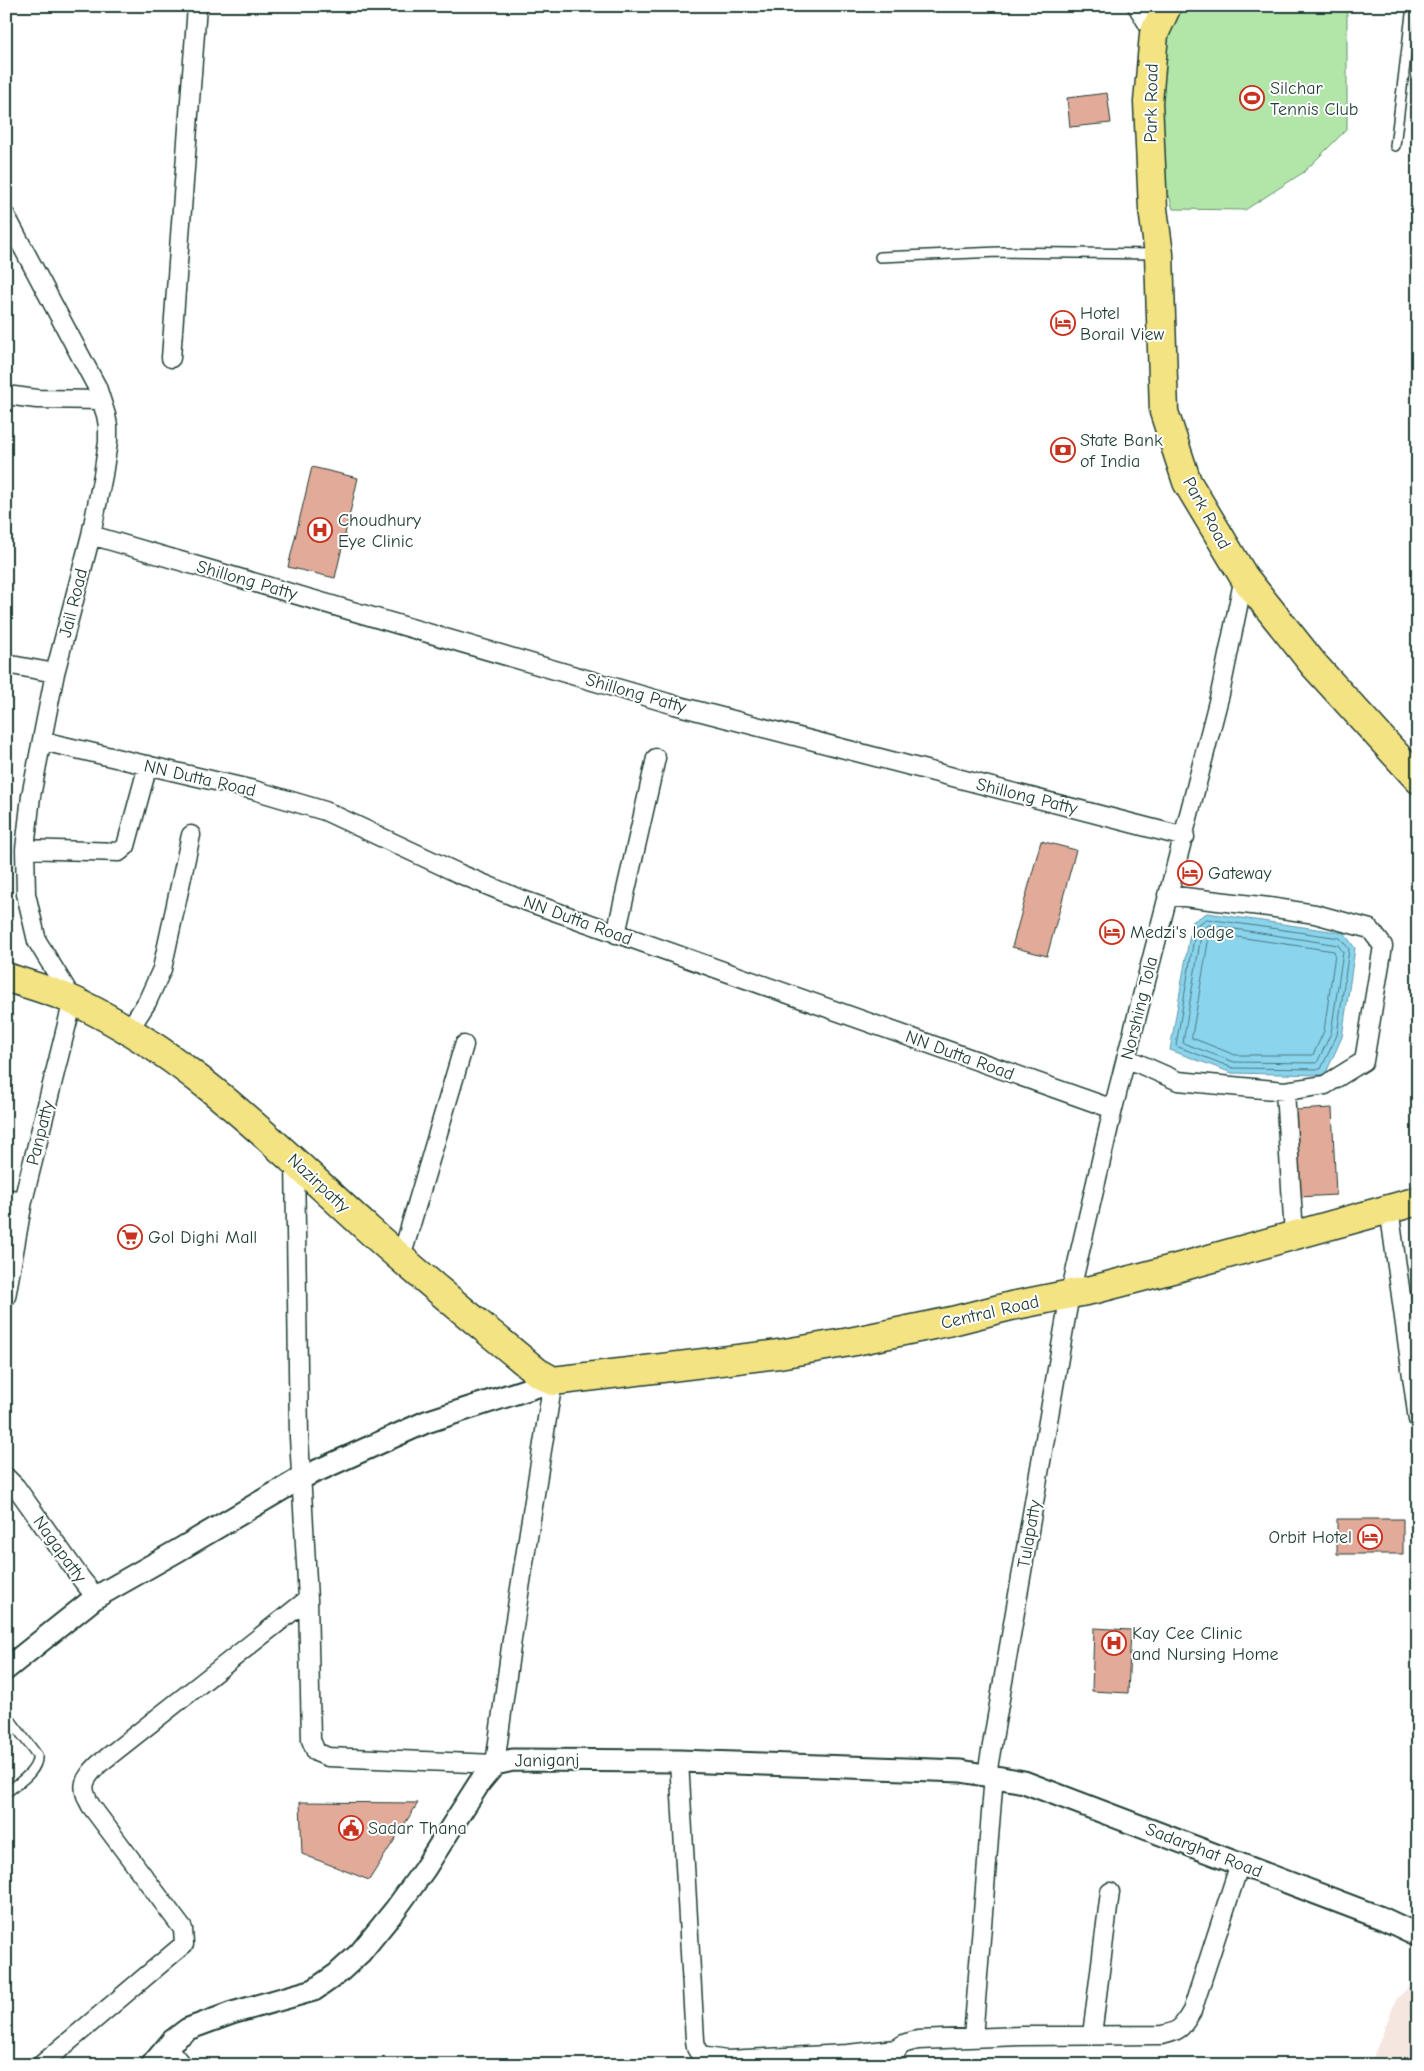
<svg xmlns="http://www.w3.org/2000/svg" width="1424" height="2071" font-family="'Comic Neue',sans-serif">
	<rect width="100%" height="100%" fill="#fff"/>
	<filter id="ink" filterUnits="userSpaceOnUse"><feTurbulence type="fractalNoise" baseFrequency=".02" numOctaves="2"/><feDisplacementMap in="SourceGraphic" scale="10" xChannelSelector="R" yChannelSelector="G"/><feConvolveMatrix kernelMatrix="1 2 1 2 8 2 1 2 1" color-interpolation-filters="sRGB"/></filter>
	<g filter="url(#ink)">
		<path fill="#f6e6e0" d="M1418,1978V2065H1370L1396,2000Z"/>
		<path fill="#b1e6a8" stroke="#68926e" d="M1177,6H1347V129L1304,172L1245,210L1173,209L1161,168L1156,66Z"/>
		<path fill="#8bd4ed" stroke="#6098a3" d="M1207,913L1344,933L1355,948L1342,1037L1325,1075L1232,1073L1170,1050L1192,922Z"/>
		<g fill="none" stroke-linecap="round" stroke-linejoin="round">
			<path stroke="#4a797e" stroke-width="1" d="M1207,919L1340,938L1349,949L1337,1035L1321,1069L1233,1068L1176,1046L1196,926Z
				M1209,925L1338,945L1343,952L1331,1033L1317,1063L1234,1062L1183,1043L1202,930Z
				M1210,933L1334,951L1335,954L1324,1031L1313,1055H1235L1192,1038Z"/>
		</g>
		<path fill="#e2aa99" stroke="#1f3d34" d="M1107,93L1111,123L1070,127L1067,98Z
			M312,467L358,478L335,578L288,567Z
			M1041,841L1076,850L1047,956L1012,947Z
			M1332,1108L1336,1195L1299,1197L1295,1110Z
			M1337,1519H1403V1554H1337Z
			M1094,1628L1131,1630L1128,1693L1092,1691Z
			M300,1802L418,1803L369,1880L302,1854Z"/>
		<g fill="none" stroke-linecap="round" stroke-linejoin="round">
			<defs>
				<path id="service" d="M1395,146L1412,6
					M880,257L999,252L1156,254
					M6,1714L37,1755C39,1771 18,1783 6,1793"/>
				<path id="minor" d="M1137,6L1154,34
					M6,216L97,387L106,415L108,426V442L103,475L91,535L55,673L31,796L25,849L26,894L37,941L73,1000L23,1201L6,1297
					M171,358L197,6
					M6,395L37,399L101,400
					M91,535L675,705L1185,837
					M6,664L55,673
					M42,741L254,790L325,811L460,874L520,899L1113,1109
					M25,849L119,852L126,846L148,765
					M616,934L656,758
					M129,1030L147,1002L162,969L191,835
					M1126,1058L1178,1081L1285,1091L1325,1085L1364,1061L1383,946L1370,929L1315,914L1269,907L1167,895
					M1285,1091L1294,1235
					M295,1160L299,1437L308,1599L311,1740L316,1752L328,1757L495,1764L513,1632L553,1381
					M6,1198L23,1201
					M1389,1208L1418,1420
					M401,1258L464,1045
					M6,1477L16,1487L82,1580L96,1597
					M679,1761L695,2040L696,2048L701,2056L726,2060L847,2054L896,2049
					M987,1774L1070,1294L1113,1109L1220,694L1244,577
					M1092,2035L1110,1892
					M973,2038L994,1775
					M167,2047L182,2065
					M41,2065L184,1944L183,1929L91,1806C79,1786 84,1779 99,1764L308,1599
					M891,2065C898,2045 899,2044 918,2040L1020,2036L1162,2035C1181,2031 1182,2027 1192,2011L1240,1863"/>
				<path id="tertiary" d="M6,1669L96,1597L177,1551L301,1478L426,1422L553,1381
					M152,2065L172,2041L188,2029L232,2013L314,1990L337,1974L360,1953L395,1910L424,1870L480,1782L495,1764L513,1760L679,1761L961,1771L1024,1782L1384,1919L1418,1935"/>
				<path id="primary" d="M1167,6L1154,34L1148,102L1153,209L1159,254L1164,412L1187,482L1244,577L1314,665L1418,779"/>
				<path id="trunk" d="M6,977C29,985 53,991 74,1001C188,1054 277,1147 369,1230C423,1279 481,1325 537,1372L553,1381L779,1354L850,1342L952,1321L1011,1306L1096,1289L1184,1266L1418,1201"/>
			</defs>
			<use href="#service" stroke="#1f3d34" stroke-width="12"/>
			<use href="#minor" stroke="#1f3d34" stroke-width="21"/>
			<use href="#tertiary" stroke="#1f3d34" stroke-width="25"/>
			<use href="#primary" stroke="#1f3d34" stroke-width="31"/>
			<use href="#trunk" stroke="#1f3d34" stroke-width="31"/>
			<use href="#service" stroke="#fff" stroke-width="9"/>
			<use href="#minor" stroke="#fff" stroke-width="18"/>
			<use href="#tertiary" stroke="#fff" stroke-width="21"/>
			<use href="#primary" stroke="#f4e382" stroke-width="28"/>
			<use href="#trunk" stroke="#f4e382" stroke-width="28"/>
		</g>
	</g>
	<defs>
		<symbol id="stadium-ring" viewBox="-11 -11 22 22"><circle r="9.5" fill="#fff" stroke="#c8321e" stroke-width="1.5"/><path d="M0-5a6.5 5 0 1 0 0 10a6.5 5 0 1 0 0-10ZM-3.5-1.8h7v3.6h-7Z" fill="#c8321e"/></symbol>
		<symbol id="hotel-ring" viewBox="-11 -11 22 22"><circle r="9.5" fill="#fff" stroke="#c8321e" stroke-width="1.5"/><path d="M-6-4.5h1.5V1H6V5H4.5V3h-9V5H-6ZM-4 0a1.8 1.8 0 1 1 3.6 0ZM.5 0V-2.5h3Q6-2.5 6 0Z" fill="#c8321e"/></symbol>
		<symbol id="bank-ring" viewBox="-11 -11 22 22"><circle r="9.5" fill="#fff" stroke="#c8321e" stroke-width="1.5"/><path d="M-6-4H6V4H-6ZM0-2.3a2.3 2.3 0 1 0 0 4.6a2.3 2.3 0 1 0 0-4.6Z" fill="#c8321e"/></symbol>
		<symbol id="hospital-ring" viewBox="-11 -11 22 22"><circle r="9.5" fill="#fff" stroke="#c8321e" stroke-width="1.5"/><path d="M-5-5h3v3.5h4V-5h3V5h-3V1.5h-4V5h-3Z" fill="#c8321e"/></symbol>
		<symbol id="supermarket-ring" viewBox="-11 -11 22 22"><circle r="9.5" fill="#fff" stroke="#c8321e" stroke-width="1.5"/><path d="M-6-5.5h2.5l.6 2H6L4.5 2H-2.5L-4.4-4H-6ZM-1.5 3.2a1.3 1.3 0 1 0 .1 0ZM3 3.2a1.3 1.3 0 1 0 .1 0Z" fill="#c8321e"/></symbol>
		<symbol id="civic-ring" viewBox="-11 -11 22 22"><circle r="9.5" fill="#fff" stroke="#c8321e" stroke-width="1.5"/><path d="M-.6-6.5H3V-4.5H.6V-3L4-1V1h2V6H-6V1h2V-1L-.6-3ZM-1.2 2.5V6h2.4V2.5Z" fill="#c8321e"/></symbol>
	</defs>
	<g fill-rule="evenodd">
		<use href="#stadium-ring" x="1238" y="84" width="28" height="28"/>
		<use href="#hotel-ring" x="1049" y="309" width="28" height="28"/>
		<use href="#bank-ring" x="1049" y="436" width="28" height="28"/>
		<use href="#hospital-ring" x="306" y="516" width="28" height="28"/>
		<use href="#hotel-ring" x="1176" y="859" width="28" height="28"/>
		<use href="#hotel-ring" x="1098" y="918" width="28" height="28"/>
		<use href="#supermarket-ring" x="116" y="1223" width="28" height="28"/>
		<use href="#hotel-ring" x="1356" y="1523" width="28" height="28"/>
		<use href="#hospital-ring" x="1100" y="1629" width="28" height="28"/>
		<use href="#civic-ring" x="337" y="1814" width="28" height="28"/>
	</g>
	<g text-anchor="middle" stroke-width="4" stroke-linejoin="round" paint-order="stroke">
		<g font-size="18" fill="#1f3d34" stroke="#fff" text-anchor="start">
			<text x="1270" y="94">Silchar<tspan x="1270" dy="21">Tennis Club</tspan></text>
			<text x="1080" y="319">Hotel<tspan x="1080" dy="21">Borail View</tspan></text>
			<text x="1080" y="446">State Bank<tspan x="1080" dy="21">of India</tspan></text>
			<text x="338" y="526">Choudhury<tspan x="338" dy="21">Eye Clinic</tspan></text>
			<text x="1208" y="879">Gateway</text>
			<text x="1130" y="938">Medzi's lodge</text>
			<text x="148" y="1243">Gol Dighi Mall</text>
			<text x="1352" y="1543" text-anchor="end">Orbit Hotel</text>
			<text x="1132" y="1639">Kay Cee Clinic<tspan x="1132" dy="21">and Nursing Home</tspan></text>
			<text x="368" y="1834">Sadar Thana</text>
		</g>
		<g font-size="18" fill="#1f3d34" stroke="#fff">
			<text transform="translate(1151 103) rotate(-89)" y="6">Park Road</text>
			<text transform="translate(1207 513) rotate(61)" y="6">Park Road</text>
			<text transform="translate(247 580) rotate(16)" y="6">Shillong Patty</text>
			<text transform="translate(73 603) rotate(-76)" y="6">Jail Road</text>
			<text transform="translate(636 693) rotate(16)" y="6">Shillong Patty</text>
			<text transform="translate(200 778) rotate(13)" y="6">NN Dutta Road</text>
			<text transform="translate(1027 796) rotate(14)" y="6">Shillong Patty</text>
			<text transform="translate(578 920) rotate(20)" y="6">NN Dutta Road</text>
			<text transform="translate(1139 1008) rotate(-76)" y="6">Norshing Tola</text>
			<text transform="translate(960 1055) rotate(20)" y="6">NN Dutta Road</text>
			<text transform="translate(40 1133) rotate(-76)" y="6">Panpatty</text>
			<text transform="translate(319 1183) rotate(43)" y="6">Nazirpatty</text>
			<text transform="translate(990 1312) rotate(-13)" y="6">Central Road</text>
			<text transform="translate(1029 1534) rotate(-80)" y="6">Tulapatty</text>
			<text transform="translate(60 1549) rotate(54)" y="6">Nagapatty</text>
			<text transform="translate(547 1760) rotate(-1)" y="6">Janiganj</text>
			<text transform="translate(1204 1850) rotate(21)" y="6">Sadarghat Road</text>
		</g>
	</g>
	<rect width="1424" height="2071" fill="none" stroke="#fff" stroke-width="25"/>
	<rect x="12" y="12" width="1399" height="2046" fill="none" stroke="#1f3d34" stroke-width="2" filter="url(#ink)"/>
</svg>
